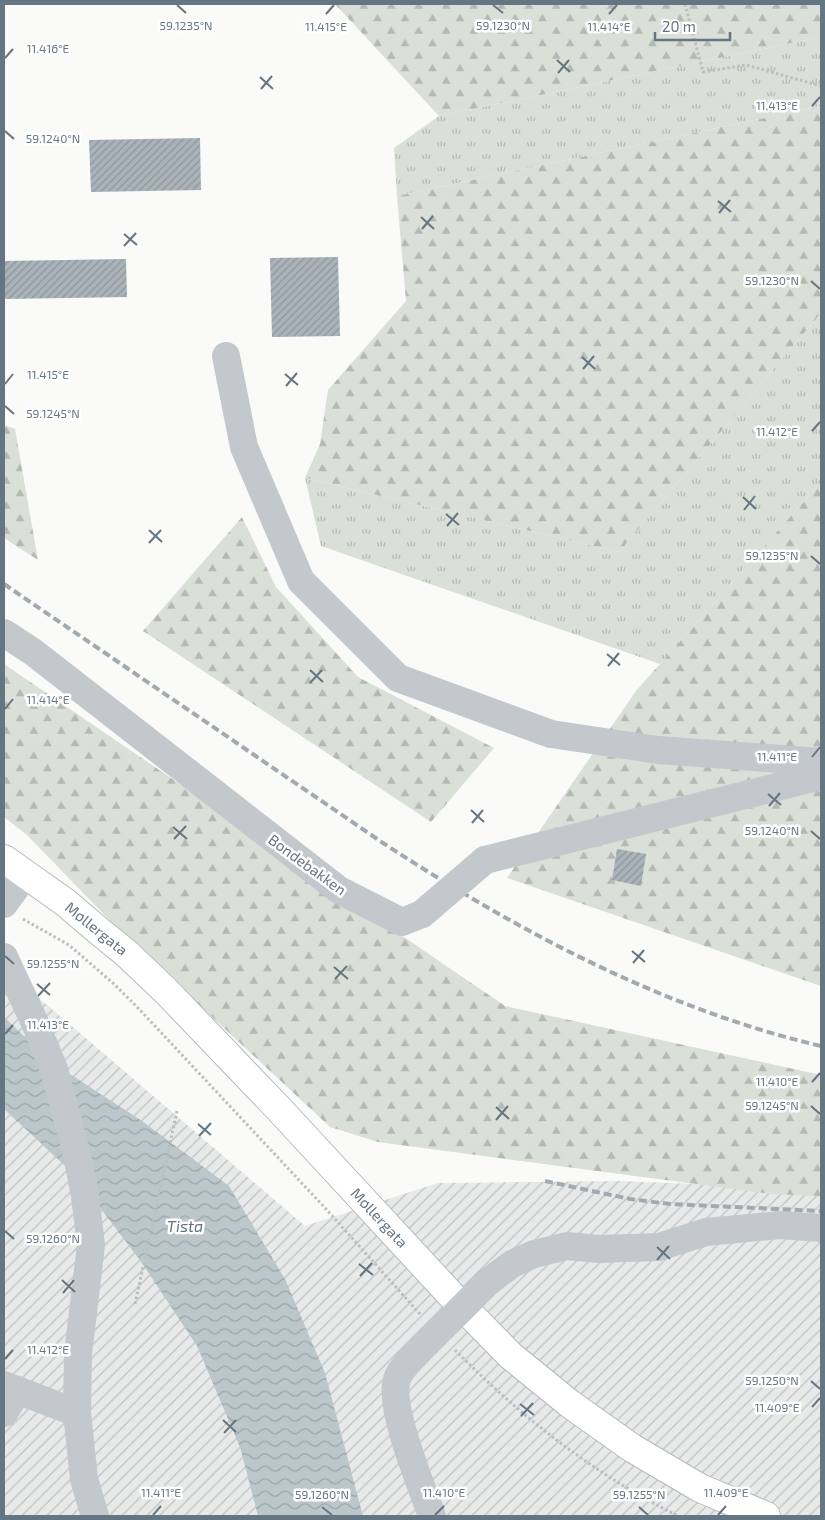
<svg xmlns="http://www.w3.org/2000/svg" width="825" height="1520" font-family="'Exo 2',sans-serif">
	<defs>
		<pattern id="industrial-furrows" width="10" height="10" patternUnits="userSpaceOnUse" patternTransform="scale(1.25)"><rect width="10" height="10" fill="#e8e9e9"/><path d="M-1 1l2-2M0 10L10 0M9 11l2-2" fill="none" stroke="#c0c1c2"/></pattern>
		<pattern id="grass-tufts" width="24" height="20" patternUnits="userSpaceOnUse" patternTransform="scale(1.25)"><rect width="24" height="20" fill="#dadfd7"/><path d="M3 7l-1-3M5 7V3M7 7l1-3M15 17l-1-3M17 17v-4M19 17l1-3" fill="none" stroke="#b4b9b4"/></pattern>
		<pattern id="forest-firs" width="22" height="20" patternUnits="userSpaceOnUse" patternTransform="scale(1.25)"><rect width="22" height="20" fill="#dadfd7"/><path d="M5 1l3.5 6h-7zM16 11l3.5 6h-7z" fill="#b4b9b4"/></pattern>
		<pattern id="water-waves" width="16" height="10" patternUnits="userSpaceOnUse" patternTransform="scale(1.25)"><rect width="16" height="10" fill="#bbc7cb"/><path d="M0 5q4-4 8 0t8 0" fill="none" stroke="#9ca6aa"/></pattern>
		<pattern id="building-hatch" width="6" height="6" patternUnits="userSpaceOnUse" patternTransform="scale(1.25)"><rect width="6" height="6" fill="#aab3b9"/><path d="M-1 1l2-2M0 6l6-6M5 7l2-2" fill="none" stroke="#8e969c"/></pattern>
	</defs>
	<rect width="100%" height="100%" fill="#fafaf8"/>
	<path fill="url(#industrial-furrows)" d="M4,968L305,1226L438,1183L620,1181L821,1189V1516H4Z"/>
	<path fill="url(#grass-tufts)" d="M821,37V106L397,196L394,148L439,116Z
		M821,313V482L660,664L321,546L305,478L619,552Z"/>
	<path fill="url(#forest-firs)" d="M335,4H821V37L439,116Z
		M821,106V313L619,552L305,478L320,444L328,390L406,301L397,196Z
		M4,425L15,429L38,560L4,538Z
		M821,482V986L507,878L636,691Z
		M242,517L276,587L358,677L494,748L431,822L143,631Z
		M4,664L505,1006L821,1075V1196L772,1194L378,1142L330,1127L120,931L27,835L4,817Z"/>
	<path fill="url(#water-waves)" d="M4,1017L50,1061L142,1121L229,1186L285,1279L325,1373L363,1516H258L240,1447L197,1346L142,1263L76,1176L4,1109Z"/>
	<path fill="url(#building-hatch)" d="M200,138L201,190L91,192L89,140Z
		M338,257L340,336L272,337L270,258Z
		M126,259L127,297L4,299V261Z
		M617,849L646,854L641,886L612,880Z"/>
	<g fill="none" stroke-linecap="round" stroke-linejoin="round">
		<defs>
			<path id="major" d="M4,859L66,903L100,932L126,953L166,991L279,1109L452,1296L511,1356L570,1404L632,1448L700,1488L766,1516"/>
		</defs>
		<use href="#major" stroke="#b5babe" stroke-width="30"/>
		<path stroke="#bbbfc2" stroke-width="3" stroke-dasharray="2.5 2.5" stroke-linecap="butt" d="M685,4L703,72L746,65L821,86
			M23,919L69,945L114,984L140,1010L326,1209L420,1314
			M135,1304L177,1111
			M455,1350C521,1417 594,1474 678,1516"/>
		<path stroke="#c3c8cc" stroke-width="28" d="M226,356L244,447L301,581L398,678L551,734L658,750L821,762
			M4,633L33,652L339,890L402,922L422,914
			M485,860L821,776
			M4,904L26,874
			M4,957L35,1023L54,1069L77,1155L85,1196L91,1245L78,1354L77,1413L84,1479L95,1516
			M488,1282L512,1264L534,1254L567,1246L599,1249L659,1247L706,1232L780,1225L821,1228
			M418,1352C411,1360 401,1368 397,1379C388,1407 422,1487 432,1516
			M4,1385L77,1413
			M4,1413L18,1390"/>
		<use href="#major" stroke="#fff" stroke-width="28"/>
		<path stroke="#a2aab0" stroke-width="4" stroke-dasharray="8 4" stroke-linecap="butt" d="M4,584L383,843C518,931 663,1009 821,1046
			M545,1181L630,1199L670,1204L821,1211"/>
		<path stroke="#c3c8cc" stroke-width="28" d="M422,914L485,860
			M418,1352L488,1282"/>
	</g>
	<path fill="none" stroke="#657683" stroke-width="2" d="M177,5L186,13M493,5L503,13M326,14L334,5M609,14L617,5M5,58L13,49M557,60L570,72M558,73L569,60M260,77L273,89M261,89L272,76M812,106L820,97M5,131L14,139M718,201L731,212M719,213L730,200M421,217L434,229M422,229L433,216M124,234L137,245M124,246L136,233M811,281L820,289M582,357L595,369M583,369L594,356M285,374L298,385M5,384L13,374M286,386L297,373M5,406L14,414M812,431L820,422M743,497L756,509M744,510L755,496M446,514L459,525M447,526L458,513M149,530L162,542M149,543L161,530M811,556L820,564M607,654L620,665M608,666L619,653M310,670L323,682M310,683L322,670M5,709L13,699M812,757L820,747M768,794L781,805M769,806L780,793M471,810L484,822M472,823L483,810M173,827L187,839M811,831L820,839M174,839L186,826M632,951L645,962M5,956L14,964M633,963L644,950M334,967L348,979M335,979L347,966M37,984L50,995M38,996L50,983M5,1034L13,1025M812,1082L820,1073M811,1106L820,1114M496,1107L509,1119M496,1120L508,1106M198,1124L211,1135M199,1136L211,1123M5,1231L14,1239M657,1247L670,1259M657,1260L669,1246M359,1264L373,1275M360,1276L372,1263M62,1280L75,1292M63,1293L74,1280M5,1359L13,1350M811,1381L820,1389M520,1404L534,1415M812,1407L820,1398M521,1416L533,1403M223,1420L236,1432M224,1433L236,1420M322,1507L332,1515M639,1507L648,1515M153,1515L161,1506M435,1515L444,1506M718,1515L726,1506"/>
	<g text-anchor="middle" stroke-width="5" stroke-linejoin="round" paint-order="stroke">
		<g font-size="15" fill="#657683" stroke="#fff">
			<text transform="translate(307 865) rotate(36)" y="5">Bondebakken</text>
			<text transform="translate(96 929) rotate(39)" y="5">Møllergata</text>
			<text transform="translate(379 1218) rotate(47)" y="5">Møllergata</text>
		</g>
		<g font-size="16" font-style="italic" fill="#60757c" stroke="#fff">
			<text x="185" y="1232">Tista</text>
		</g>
	</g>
	<g font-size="12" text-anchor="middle" fill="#657683" stroke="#fff" stroke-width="5" stroke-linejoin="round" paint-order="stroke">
		<text x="186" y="30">59.1235°N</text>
		<text x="503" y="30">59.1230°N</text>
		<text x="326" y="31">11.415°E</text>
		<text x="609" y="31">11.414°E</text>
		<text x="48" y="53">11.416°E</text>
		<text x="777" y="110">11.413°E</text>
		<text x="53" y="143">59.1240°N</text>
		<text x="772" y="285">59.1230°N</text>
		<text x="48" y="379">11.415°E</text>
		<text x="53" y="418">59.1245°N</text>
		<text x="777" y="436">11.412°E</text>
		<text x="772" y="560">59.1235°N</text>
		<text x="48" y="704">11.414°E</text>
		<text x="777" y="761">11.411°E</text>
		<text x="772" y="835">59.1240°N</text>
		<text x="53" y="968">59.1255°N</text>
		<text x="48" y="1029">11.413°E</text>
		<text x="777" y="1086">11.410°E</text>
		<text x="772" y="1110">59.1245°N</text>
		<text x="53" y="1243">59.1260°N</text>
		<text x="48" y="1354">11.412°E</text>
		<text x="772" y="1385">59.1250°N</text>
		<text x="777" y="1412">11.409°E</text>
		<text x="161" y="1497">11.411°E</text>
		<text x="444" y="1497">11.410°E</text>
		<text x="726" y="1497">11.409°E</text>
		<text x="322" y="1499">59.1260°N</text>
		<text x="639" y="1499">59.1255°N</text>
	</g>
	<rect width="825" height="1520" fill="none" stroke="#657683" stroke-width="10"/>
	<path d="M655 32v8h75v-8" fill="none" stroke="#657683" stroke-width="2.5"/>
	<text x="662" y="32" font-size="15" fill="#657683" stroke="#ffffff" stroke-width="4" paint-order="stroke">20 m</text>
</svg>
